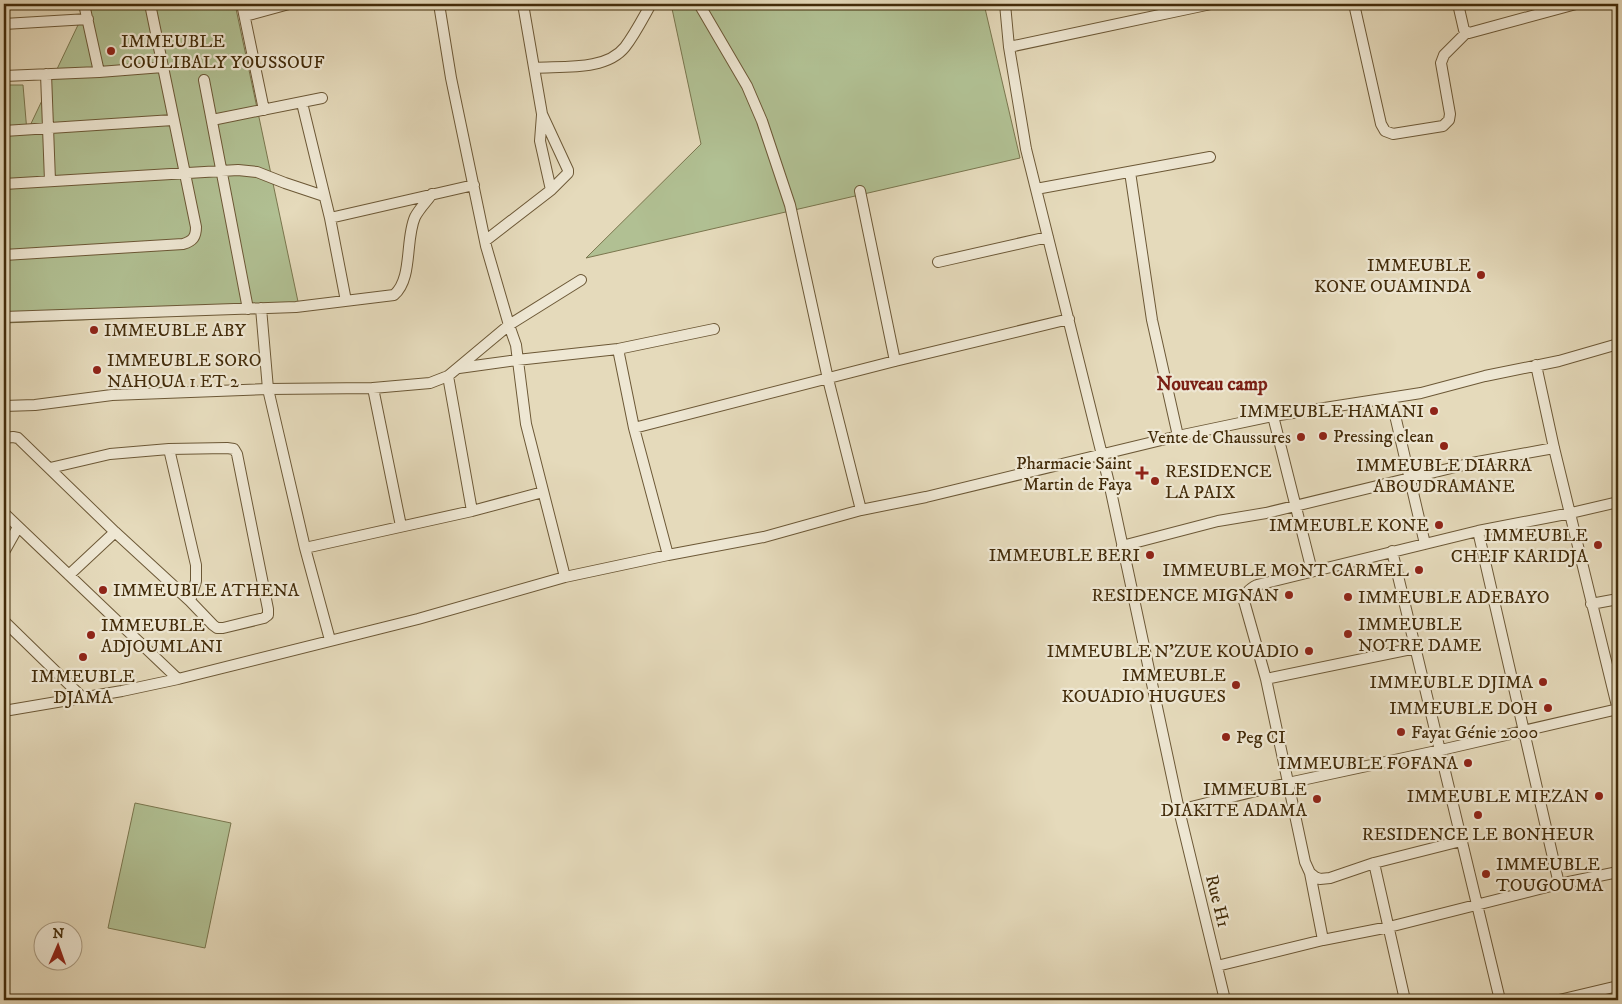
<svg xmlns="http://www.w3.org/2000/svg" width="1622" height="1004" font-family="'IM FELL DW Pica',serif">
	<rect width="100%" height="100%" fill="#e5dabb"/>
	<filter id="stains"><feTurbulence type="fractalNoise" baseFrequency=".004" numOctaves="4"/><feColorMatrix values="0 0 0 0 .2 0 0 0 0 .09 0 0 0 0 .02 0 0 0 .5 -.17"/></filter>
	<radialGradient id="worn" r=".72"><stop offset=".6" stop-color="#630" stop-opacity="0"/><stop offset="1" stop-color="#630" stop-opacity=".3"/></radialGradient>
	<path fill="#b1c093" stroke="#7a764e" d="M88,4H235L300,311L4,323V85H23L27,132Z
		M671,4H984L1020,158L586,258L701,144Z
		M135,803L231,823L205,948L108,928Z"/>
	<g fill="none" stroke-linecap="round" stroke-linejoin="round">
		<defs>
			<path id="minor" d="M84,4L99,72
				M242,4L264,110
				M439,4L451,78L486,246L509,325L516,345L526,424L565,577
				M699,4L747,86L762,121L790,205L828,379L861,510
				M1005,4L1009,47L1026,149L1110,487L1179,810L1225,1000
				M1354,4L1381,124L1385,131L1393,134L1443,126L1449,120L1450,114L1441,63L1444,55L1466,33
				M1458,4L1464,30L1469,33L1576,4
				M245,16L289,4
				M4,24L88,19
				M1009,47L1211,4
				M534,68C563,66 606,71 625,47C635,34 643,18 651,4
				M46,74L50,181
				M4,76L99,72L163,67
				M204,80L248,309
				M302,103L330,218L346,301
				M542,115L540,141L551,190
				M212,120L322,98
				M4,131L173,120
				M1130,172L1152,320L1178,436
				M4,184L238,170L257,172L285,183L324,196
				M1036,189L1210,157
				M860,191L895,361
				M1618,217V239
				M330,218L474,185
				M485,241L551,190L568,173V170L542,114L523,4
				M4,255L183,244C193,241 196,237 196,227L150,4
				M938,262L1048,237
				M261,308L268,389L305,548L330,640
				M4,317L296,307L394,295C413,279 405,239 415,217C419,209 427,201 432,194
				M618,349L634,428L668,555
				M1536,365L1554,448L1618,710
				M459,368L517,360L618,349L714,329
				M448,376L472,511
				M373,388L401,526
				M1391,398L1425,544
				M4,406L35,405L112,395L268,389L373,388L430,383L448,376L509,325L581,280
				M634,428L895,361L1069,319
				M4,438L13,437L18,438L115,532L190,601L213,625L217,628H223L264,618L268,615V609L237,454L234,449L227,448L169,449L110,454L50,468
				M169,449L196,565V581L190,601
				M4,513L178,679
				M1478,531L1559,884
				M1122,546L1218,521L1266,513L1472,463L1554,448
				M305,548L472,511L543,492
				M1392,551L1500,1000
				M4,552L18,527
				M1312,571L1273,416L1421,393L1485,376L1559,361L1618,344
				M69,575L115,532
				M1591,604L1618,599
				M4,621L83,698
				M1266,679L1416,648
				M4,711L122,691L178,679L418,619L565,577L668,555L764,537L861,510L926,497L1178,436L1273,416
				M1179,810L1288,783L1441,750L1618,709
				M1461,841L1374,863L1330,878L1320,879L1315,877L1310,873L1305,862L1266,679L1244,601C1246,592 1249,589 1257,585L1478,531L1571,513L1618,502
				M1374,863L1405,1000
				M1310,873L1323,940
				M1217,966L1323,940L1389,927L1559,884L1618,872
				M1559,1000L1618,986"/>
		</defs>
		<use href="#minor" stroke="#6c5836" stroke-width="12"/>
		<use href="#minor" stroke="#eee7d3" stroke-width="10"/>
	</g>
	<g fill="#8f2418" stroke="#eee7d3" stroke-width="2">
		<circle cx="111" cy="51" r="5"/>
		<circle cx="1481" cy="275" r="5"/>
		<circle cx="94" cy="330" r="5"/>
		<circle cx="97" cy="370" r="5"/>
		<circle cx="1434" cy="411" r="5"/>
		<circle cx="1323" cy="436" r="5"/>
		<circle cx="1301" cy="437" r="5"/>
		<circle cx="1444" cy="446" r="5"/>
		<path d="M1139.5 465.5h5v5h5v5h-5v5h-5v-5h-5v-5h5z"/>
		<circle cx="1155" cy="481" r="5"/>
		<circle cx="1439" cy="525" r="5"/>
		<circle cx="1598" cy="545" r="5"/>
		<circle cx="1150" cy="555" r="5"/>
		<circle cx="1419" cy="570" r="5"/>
		<circle cx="103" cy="590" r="5"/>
		<circle cx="1289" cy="595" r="5"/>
		<circle cx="1348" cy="597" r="5"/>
		<circle cx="1348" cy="634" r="5"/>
		<circle cx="91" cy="635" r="5"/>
		<circle cx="1309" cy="651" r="5"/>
		<circle cx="83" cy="657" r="5"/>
		<circle cx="1543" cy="682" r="5"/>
		<circle cx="1236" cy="685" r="5"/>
		<circle cx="1548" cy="708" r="5"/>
		<circle cx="1401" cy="732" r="5"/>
		<circle cx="1226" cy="737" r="5"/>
		<circle cx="1468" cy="763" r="5"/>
		<circle cx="1599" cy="796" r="5"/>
		<circle cx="1317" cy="799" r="5"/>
		<circle cx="1478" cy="815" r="5"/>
		<circle cx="1486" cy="874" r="5"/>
	</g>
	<g text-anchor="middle" stroke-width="4.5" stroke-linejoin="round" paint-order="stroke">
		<g font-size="18" fill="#432c0a" stroke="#eee7d3" text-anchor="end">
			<text x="121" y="47" text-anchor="start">IMMEUBLE<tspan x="121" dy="21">COULIBALY YOUSSOUF</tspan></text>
			<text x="1471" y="271">IMMEUBLE<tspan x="1471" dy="21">KONE OUAMINDA</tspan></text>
			<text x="104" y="336" text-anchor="start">IMMEUBLE ABY</text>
			<text x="107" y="366" text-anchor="start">IMMEUBLE SORO<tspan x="107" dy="21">NAHOUA 1 ET 2</tspan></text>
			<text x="1424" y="417">IMMEUBLE HAMANI</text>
			<text x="1333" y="442" text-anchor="start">Pressing clean</text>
			<text x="1291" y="443">Vente de Chaussures</text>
			<text x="1132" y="469">Pharmacie Saint<tspan x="1132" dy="21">Martin de Faya</tspan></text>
			<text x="1444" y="471" text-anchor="middle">IMMEUBLE DIARRA<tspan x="1444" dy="21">ABOUDRAMANE</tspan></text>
			<text x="1165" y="477" text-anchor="start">RESIDENCE<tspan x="1165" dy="21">LA PAIX</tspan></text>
			<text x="1429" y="531">IMMEUBLE KONE</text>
			<text x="1588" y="541">IMMEUBLE<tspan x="1588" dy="21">CHEIF KARIDJA</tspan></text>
			<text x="1140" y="561">IMMEUBLE BERI</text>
			<text x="1409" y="576">IMMEUBLE MONT CARMEL</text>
			<text x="113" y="596" text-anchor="start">IMMEUBLE ATHENA</text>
			<text x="1279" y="601">RESIDENCE MIGNAN</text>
			<text x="1358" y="603" text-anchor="start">IMMEUBLE ADEBAYO</text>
			<text x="1358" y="630" text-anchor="start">IMMEUBLE<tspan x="1358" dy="21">NOTRE DAME</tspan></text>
			<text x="101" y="631" text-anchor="start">IMMEUBLE<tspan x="101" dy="21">ADJOUMLANI</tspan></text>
			<text x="1299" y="657">IMMEUBLE N'ZUE KOUADIO</text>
			<text x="1226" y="681">IMMEUBLE<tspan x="1226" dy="21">KOUADIO HUGUES</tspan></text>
			<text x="83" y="682" text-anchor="middle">IMMEUBLE<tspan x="83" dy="21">DJAMA</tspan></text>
			<text x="1533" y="688">IMMEUBLE DJIMA</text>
			<text x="1538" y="714">IMMEUBLE DOH</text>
			<text x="1411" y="738" text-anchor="start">Fayat Génie 2000</text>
			<text x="1236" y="743" text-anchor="start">Peg CI</text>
			<text x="1458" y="769">IMMEUBLE FOFANA</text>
			<text x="1307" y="795">IMMEUBLE<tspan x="1307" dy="21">DIAKITE ADAMA</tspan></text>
			<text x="1589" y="802">IMMEUBLE MIEZAN</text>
			<text x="1478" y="840" text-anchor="middle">RESIDENCE LE BONHEUR</text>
			<text x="1496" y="870" text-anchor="start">IMMEUBLE<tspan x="1496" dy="21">TOUGOUMA</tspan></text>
		</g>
		<g font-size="18" fill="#432c0a" stroke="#eee7d3">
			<text transform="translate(1218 901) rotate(76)" y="6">Rue H1</text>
		</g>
		<g font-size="19" font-weight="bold" fill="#7a1f14" stroke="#eee7d3">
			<text x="1212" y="390">Nouveau camp</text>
		</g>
	</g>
	<rect width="1622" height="1004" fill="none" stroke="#e5dabb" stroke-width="20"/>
	<rect x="5" y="5" width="1612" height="994" fill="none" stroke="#432c0a" stroke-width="2.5"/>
	<rect x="10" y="10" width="1602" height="984" fill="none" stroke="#432c0a"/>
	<g transform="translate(58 946) rotate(2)"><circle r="24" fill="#eee7d3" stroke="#aa9c83"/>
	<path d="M0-4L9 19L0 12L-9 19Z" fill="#8f2418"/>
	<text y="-8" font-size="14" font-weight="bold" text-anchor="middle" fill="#432c0a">N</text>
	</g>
	<rect width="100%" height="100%" filter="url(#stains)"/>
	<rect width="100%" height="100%" fill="url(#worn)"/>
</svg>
